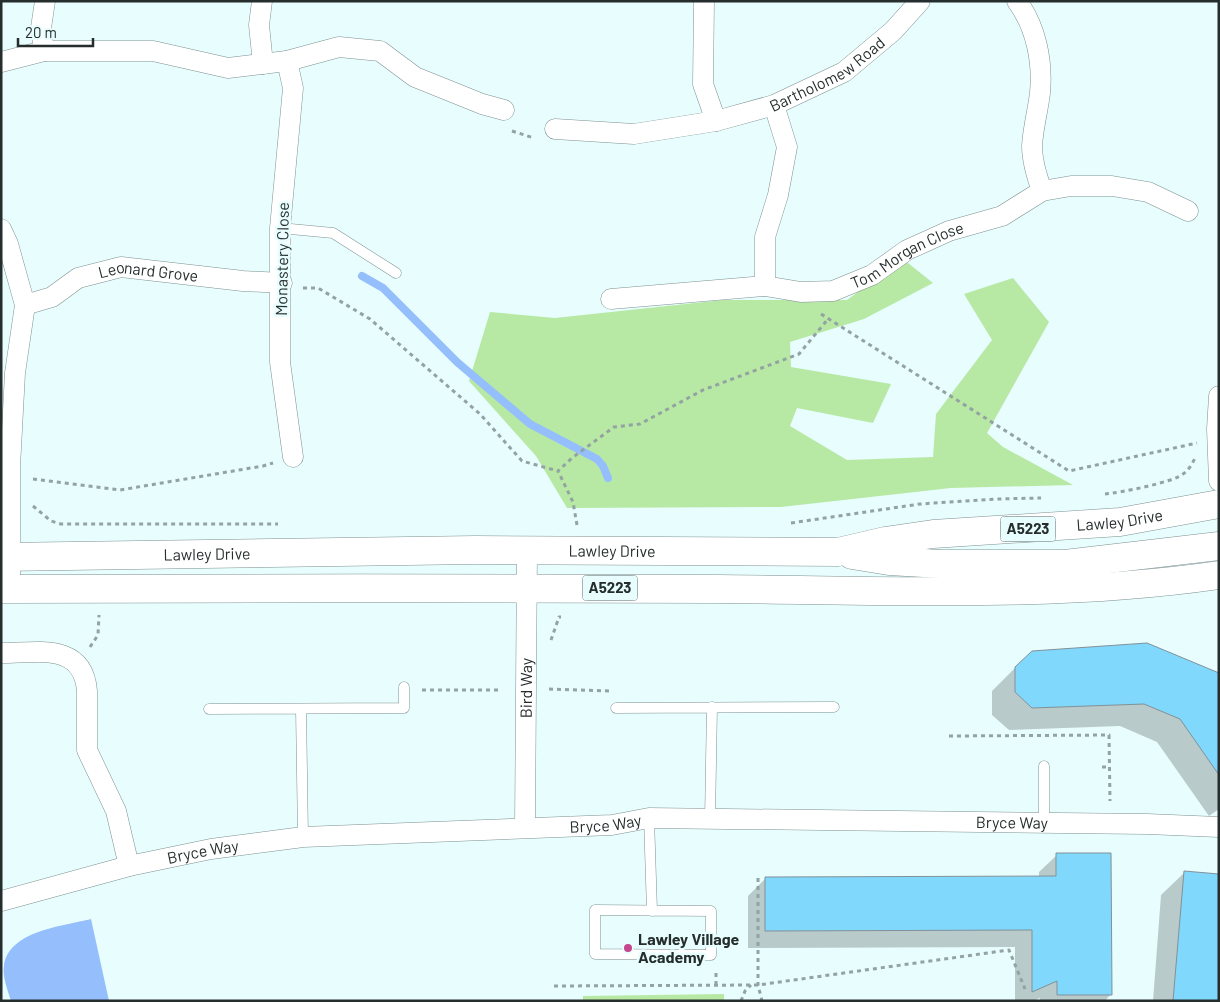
<svg xmlns="http://www.w3.org/2000/svg" width="1220" height="1002" font-family="Barlow,sans-serif">
	<rect width="100%" height="100%" fill="#e8fdfd"/>
	<path fill="#b7e9a4" d="M903,259L933,283L864,319L790,342L791,367L891,384L873,423L797,408L790,426L847,460L933,457L936,414L992,340L964,294L1013,278L1049,322L987,433L1003,447L1073,485L951,488L781,507L567,508L536,456L469,381L490,312L555,318L723,300H847Z
		M724,994V1001H583V996Z"/>
	<path fill="#94befc" d="M91,919L109,1001H11C8,991 2,976 4,966C8,931 63,926 91,919Z"/>
	<path fill="#0003" d="M1015,668L1219,675V809L1209,816L1157,742L1120,726L1009,730L992,715V691Z
		M1057,855L1110,995L1105,1001H1040V998L1033,1001H1015V947L748,948V896L765,879L1039,878V872Z
		M1185,872L1219,1001H1153L1161,895Z"/>
	<g fill="none" stroke-linecap="round" stroke-linejoin="round">
		<path stroke="#94befc" stroke-width="8" d="M362,276L383,288L457,362L530,424L597,459L603,466L608,478"/>
	</g>
	<path fill="#80d8fd" stroke="#819198" d="M1147,643L1219,673V775L1180,719L1144,704L1032,708L1015,692V667L1032,651Z
		M1056,853H1111L1112,995H1057V981L1032,992V930L765,931V877L1056,876Z
		M1184,871L1219,874V1001H1173Z"/>
	<g fill="none" stroke-linecap="round" stroke-linejoin="round">
		<defs>
			<path id="lane" d="M280,228L333,233L396,273
				M616,708L834,707
				M209,709L404,708V687
				M301,709L303,837
				M649,818L652,911
				M710,819L712,707
				M1044,823V766
				M595,910L711,911V955L595,954Z"/>
			<g id="street">
				<path d="M262,1L259,25L263,64"/>
				<path d="M704,1L703,84L716,121"/>
				<path d="M1017,1C1036,27 1043,61 1040,93C1038,110 1033,128 1032,146C1032,161 1037,177 1042,191"/>
				<path d="M44,51L41,28L45,1"/>
				<path d="M287,61L293,88L280,228V362L293,457"/>
				<path d="M1,62L44,51H153L228,68L287,61L339,47L380,51L415,77L482,104L504,110"/>
				<path id="s1" d="M555,129L634,134L716,121L774,105L844,72L893,31L920,1"/>
				<path d="M1,229L8,244L25,305L15,373L10,467V589"/>
				<path d="M765,286V237L778,195L787,147L774,105"/>
				<path id="s2" d="M611,299L765,286L801,292L833,291L872,275L907,250L949,231L1002,216L1042,191L1071,186H1112L1148,192L1188,211"/>
				<path id="s3" d="M25,305L52,297L78,278L121,267L243,281L282,283"/>
				<path d="M1219,396L1217,429L1219,481"/>
				<path d="M1,653C37,653 83,642 87,691V750L116,811L129,866"/>
				<path id="s4" d="M525,827L527,550"/>
				<path id="s5" d="M1,901L129,866L211,849L303,837L612,825L649,818L1147,824L1219,827"/>
			</g>
			<g id="primary">
				<path d="M852,555L889,561L941,564H1065L1219,546"/>
				<path id="s6" d="M1,557L475,550L838,552L885,541L933,534L1120,522L1219,504"/>
				<path d="M1,589C240,588 479,588 718,589C885,590 1053,599 1219,575"/>
			</g>
		</defs>
		<use href="#lane" stroke="#7e9191" stroke-width="11"/>
		<use href="#street" stroke="#7e9191" stroke-width="21"/>
		<use href="#primary" stroke="#7e9191" stroke-width="29"/>
		<path stroke="#93a2a2" stroke-width="3" stroke-dasharray="4 4" stroke-linecap="butt" d="M512,131L534,138
			M303,288H318L370,319L480,414L522,461L558,471
			M821,314L1069,471L1197,443
			M33,479L120,490L263,466L273,463
			M1105,494C1119,493 1174,482 1183,474C1189,470 1192,464 1195,458
			M33,506L51,521L61,524H278
			M791,523L920,504L996,499L1041,498
			M577,525L573,502L558,471L572,458L614,427L640,424L703,390L799,354L828,319
			M551,640L559,617H561
			M90,647L98,635L99,615
			M549,689L610,691
			M422,690H501
			M949,736L1109,735L1110,801
			M1102,767H1110
			M758,878V985L762,1001
			M716,985V971
			M554,986L758,985L1009,950L1025,989
			M741,1001L745,991L751,985"/>
		<use href="#lane" stroke="#fff" stroke-width="10"/>
		<use href="#street" stroke="#fff" stroke-width="20"/>
		<use href="#primary" stroke="#fff" stroke-width="28"/>
	</g>
	<circle fill="#c5458e" stroke="#e8fdfd" stroke-width="2" cx="628" cy="948" r="5"/>
	<g text-anchor="middle" stroke-width="5" stroke-linejoin="round" paint-order="stroke">
		<g fill="#e8fdfd" stroke="#606b6b" stroke-width="1">
			<rect x="1000.5" y="516.5" width="55" height="25" rx="4"/>
			<rect x="582.5" y="575.5" width="55" height="25" rx="4"/>
		</g>
		<g font-size="15" font-weight="bold" fill="#262d2d">
			<text x="1028" y="534">A5223</text>
			<text x="610" y="593">A5223</text>
		</g>
		<g font-size="16" fill="#262d2d" stroke="#e8fdfd">
			<text dy="6" stroke="none"><textPath href="#s1" startOffset="284">Bartholomew Road</textPath></text>
			<text dy="6" stroke="none"><textPath href="#s2" startOffset="306">Tom Morgan Close</textPath></text>
			<text transform="translate(282 259) rotate(-89)" y="6">Monastery Close</text>
			<text dy="6" stroke="none"><textPath href="#s3" startOffset="132">Leonard Grove</textPath></text>
			<text dy="6" stroke="none"><textPath href="#s6" startOffset="1121">Lawley Drive</textPath></text>
			<text dy="6" stroke="none"><textPath href="#s6" startOffset="611">Lawley Drive</textPath></text>
			<text dy="6" stroke="none"><textPath href="#s6" startOffset="206">Lawley Drive</textPath></text>
			<text dy="6" stroke="none"><textPath href="#s4" startOffset="139">Bird Way</textPath></text>
			<text dy="6" stroke="none"><textPath href="#s5" startOffset="612">Bryce Way</textPath></text>
			<text dy="6" stroke="none"><textPath href="#s5" startOffset="1019">Bryce Way</textPath></text>
			<text dy="6" stroke="none"><textPath href="#s5" startOffset="208">Bryce Way</textPath></text>
		</g>
		<g font-size="16" font-weight="bold" fill="#262d2d" stroke="#e8fdfd" text-anchor="start">
			<text x="638" y="945">Lawley Village<tspan x="638" dy="18">Academy</tspan></text>
		</g>
	</g>
	<rect width="1220" height="1002" fill="none" stroke="#262d2d" stroke-width="5"/>
	<path d="M18 38v8h75v-8" fill="none" stroke="#262d2d" stroke-width="2.5"/>
	<text x="25" y="38" font-size="15" fill="#262d2d" stroke="#e8fdfd" stroke-width="4" paint-order="stroke">20 m</text>
</svg>
